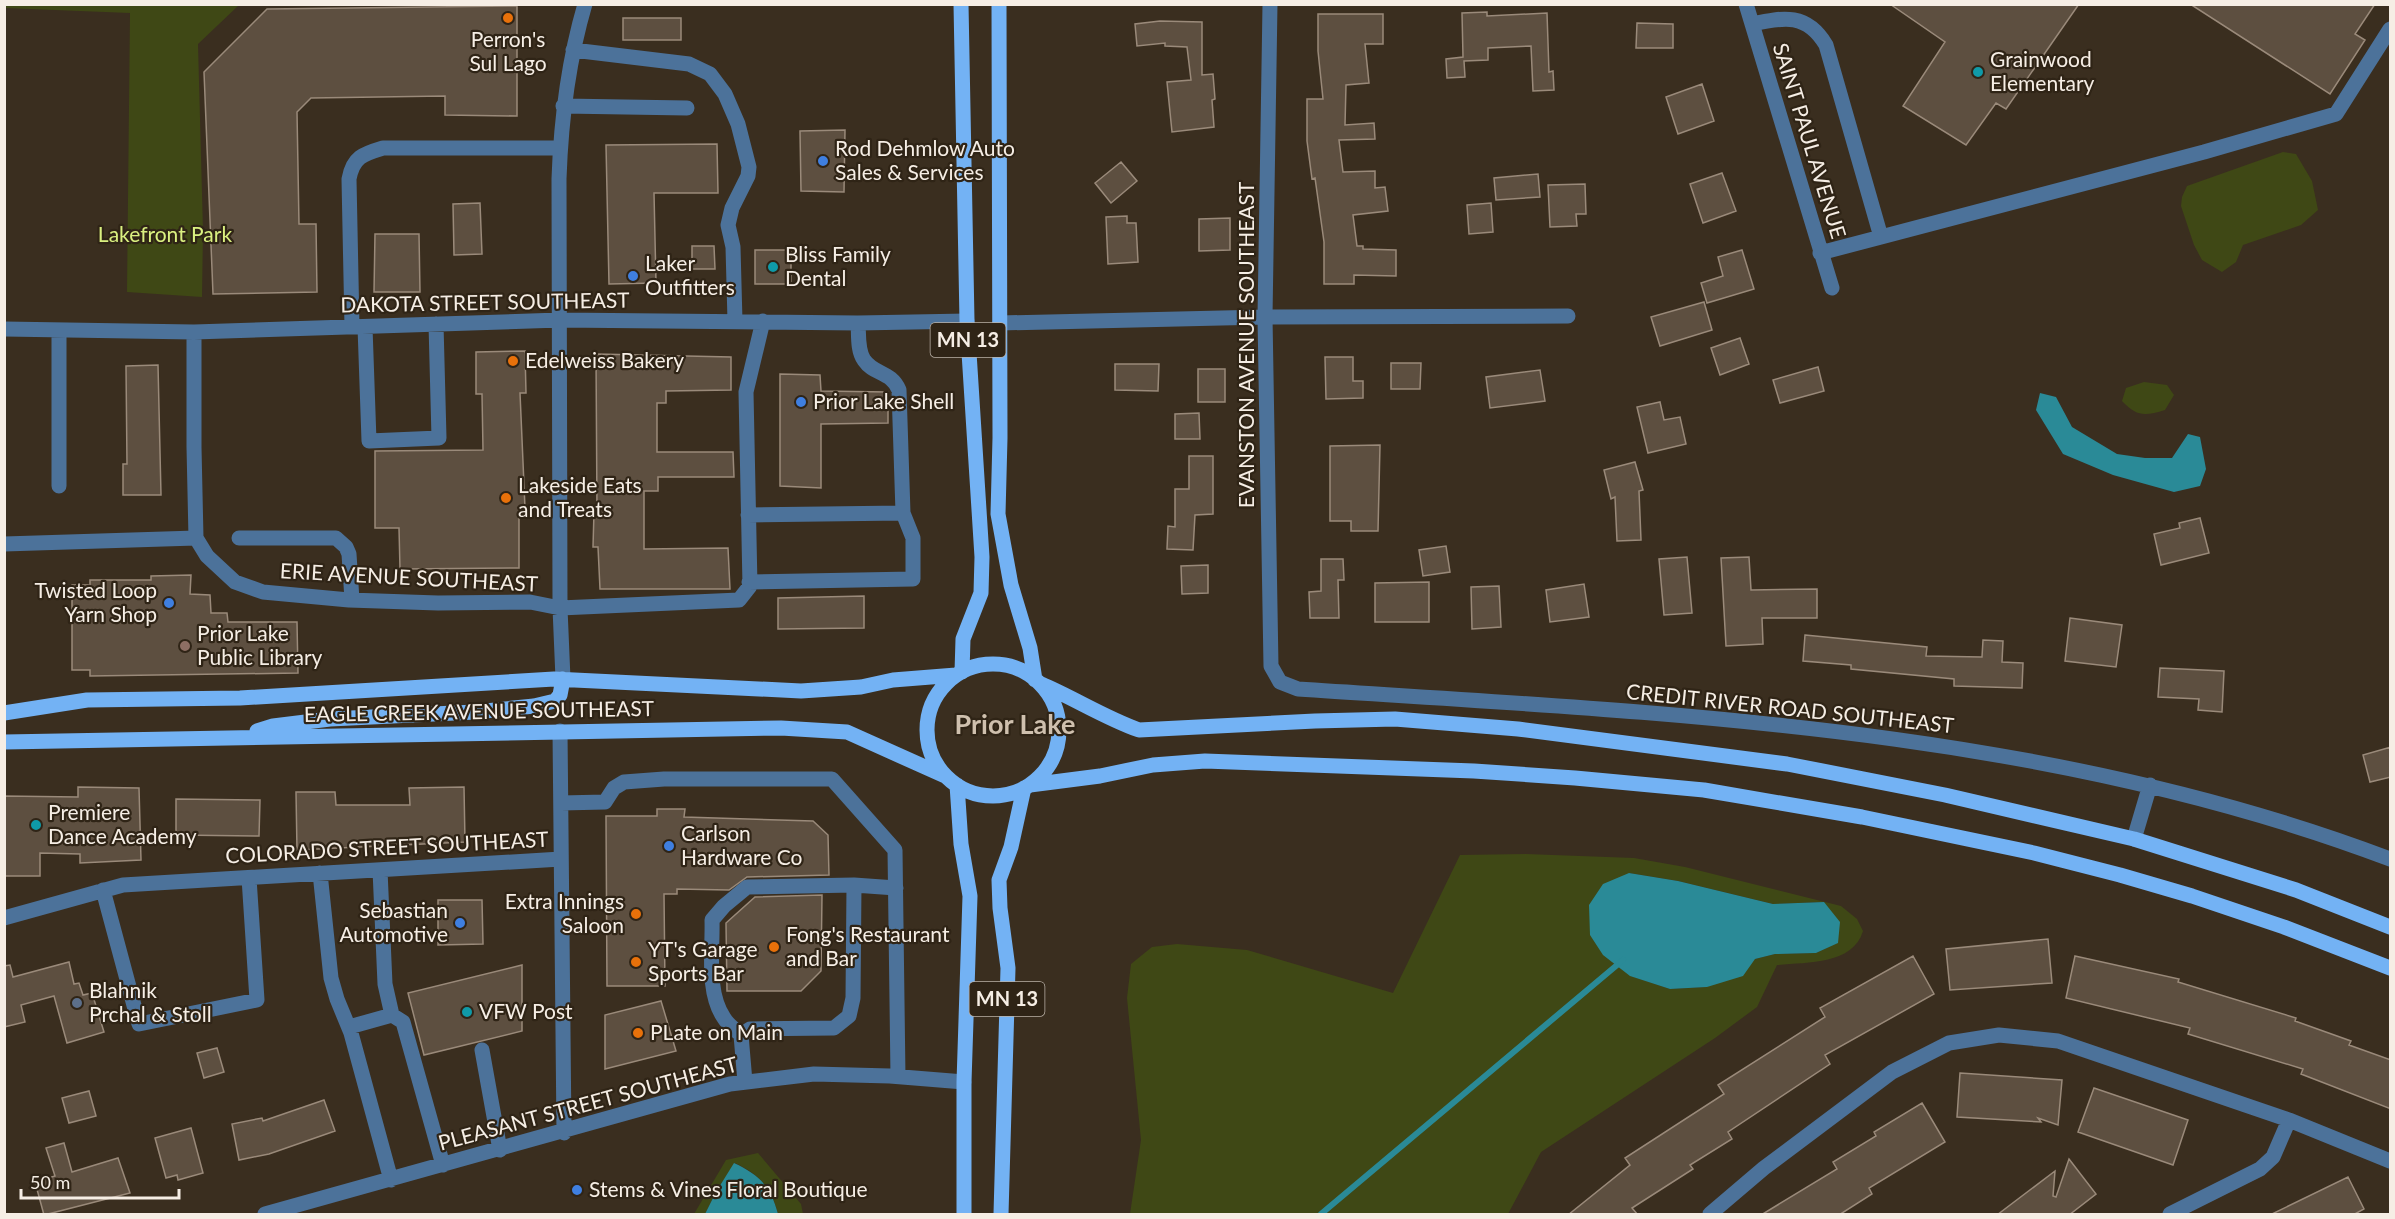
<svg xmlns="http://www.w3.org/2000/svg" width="2395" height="1219" font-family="Lato,sans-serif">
	<rect width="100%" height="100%" fill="#3a2e1f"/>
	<path fill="#3f4815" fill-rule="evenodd" d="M5,4L239,5L198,44L203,231L202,297L127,292L130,13L5,8Z
		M2283,152L2296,154L2312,181L2318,210L2301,225L2243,245L2236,262L2222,272L2202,260L2194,245L2181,206L2182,197L2187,186Z
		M2144,382L2167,385L2174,395L2165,410C2145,416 2137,417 2122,401L2126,388Z
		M1526,854L1634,858L1685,867L1841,906L1857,919L1863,931C1853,965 1807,962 1777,965L1757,1007L1715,1038L1541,1152L1508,1214H1130L1141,1140L1127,998L1131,964L1152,947L1177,944L1247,950L1393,993L1460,855ZM1629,873L1678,881L1773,904L1824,902L1837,943L1816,953L1775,954L1755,959L1707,987L1670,989L1631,976Z
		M758,1153L801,1204L803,1214H778C771,1187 760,1175 735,1163L716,1192L705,1214H694L726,1160Z"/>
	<path fill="#2a8a97" d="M2040,393L2056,397L2072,427L2117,454L2145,458H2172L2188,434L2200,437L2206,469L2200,486L2174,492L2113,475L2063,454L2036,410Z
		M1629,873L1678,881L1773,904L1824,902L1840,922L1838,943L1816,953L1775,954L1755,959L1743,976L1707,987L1670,989L1630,976L1603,955L1590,935L1589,905L1603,884Z
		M734,1163C760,1175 771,1187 778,1214H705L716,1192Z"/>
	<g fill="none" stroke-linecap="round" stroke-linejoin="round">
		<path stroke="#2a8a97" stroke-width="6" d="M1321,1214L1623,960"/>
	</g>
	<path fill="#5d4f40" stroke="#9a8a7a" stroke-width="1.5" d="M1890,4H2079L2006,109L1996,103L1966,145L1903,106L1945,42Z
		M2190,4H2375L2355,34L2365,40L2330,94Z
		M517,6V116L445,115V96L311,98L297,112L299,224H316L317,292L213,294L204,72L267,9Z
		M1487,12V16L1547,13L1549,72L1553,71L1554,90L1533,91L1531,46L1488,48V60L1464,61L1465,77L1447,78L1446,59L1463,57L1462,13Z
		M1318,14H1383V44H1365L1369,83L1346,85L1345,125L1374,123L1375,139L1339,140L1343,172L1375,171V188L1385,187L1388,211L1353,215L1357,246H1363V249L1396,250V276L1354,275V284H1324V242L1315,178L1312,179L1307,141V99H1323L1318,51Z
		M623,18H681V40H623Z
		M1160,21L1202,22V75L1213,74L1215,99L1212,100L1214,127L1172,132L1167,82L1191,80L1187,47L1165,46V43L1137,46L1135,24Z
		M1637,23L1673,24V48H1636Z
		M1702,84L1714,121L1678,134L1666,97Z
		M845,130L844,192L801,191L800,131Z
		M717,144L718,193H654L656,283L609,284L606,145Z
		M1121,162L1137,181L1111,203L1095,183Z
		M1722,173L1736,211L1703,223L1690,184Z
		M1538,174L1540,197L1496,200L1494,178Z
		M1585,184L1586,214H1576L1577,226L1550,227L1548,185Z
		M480,203L482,254L454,255L453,204Z
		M1491,203L1493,232L1469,234L1467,205Z
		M1127,216V223H1136L1138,262L1108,264L1106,217Z
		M1230,218V250L1199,251V219Z
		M375,234H419L420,292H374Z
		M692,246H714L715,269H692Z
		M755,250H791V284H755Z
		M1742,250L1754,289L1707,303L1701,283L1723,276L1718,257Z
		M1704,302L1712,330L1660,346L1651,317Z
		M1740,338L1749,364L1720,375L1711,348Z
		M525,351L526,393H520L525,508H519V568L400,569L399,528H375V451L483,450L482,394H476V352Z
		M596,354L731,357V390L666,391V403H657V452H733L734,477H658V491H644V549L728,548L730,589H600L598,547H593L594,512H597Z
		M1325,357H1353V381H1363V398L1326,399Z
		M1391,363H1421L1420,389H1391Z
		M1115,364H1159L1158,391L1115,390Z
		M158,365L161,495H123V464H127L126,366Z
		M1818,367L1824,391L1780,403L1773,380Z
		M1198,369H1225V402H1198Z
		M1540,370L1545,401L1490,408L1486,377Z
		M780,374L820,375L821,391L888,392V423L821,424V488L780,486Z
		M1660,402L1664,420L1680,417L1686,444L1648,453L1637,407Z
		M1199,413L1200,439H1175V414Z
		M1380,445L1378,531H1351V521H1330V446Z
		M1189,456H1213V514L1195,515L1193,550L1167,549L1168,526L1175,527V489H1189Z
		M1635,462L1643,490L1639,491L1641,540L1617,541L1615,497L1611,499L1604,470Z
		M2200,518L2209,553L2161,565L2154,534L2180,528L2179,523Z
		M1446,546L1450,572L1423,576L1419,550Z
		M1687,557L1692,613L1664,615L1659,559Z
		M1749,557L1751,590L1817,589V618H1762L1763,644L1726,646L1721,558Z
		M1321,559H1343L1344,580H1338L1339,618H1310L1309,592L1321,591Z
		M1208,565V593L1182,594L1181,566Z
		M191,575L190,594L210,595L211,613H227L228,622H297L298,673L90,676V670H72V585H90V580H151V576Z
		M1429,582V622H1375V583Z
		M1584,584L1589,617L1550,622L1546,590Z
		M1499,586L1501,627L1472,629L1471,587Z
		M864,596V628L778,629V598Z
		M2070,618L2122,625L2116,667L2065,661Z
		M1805,635L1927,647L1926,656L1982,657L1983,640L2003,641L2002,662L2023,663L2022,688L1954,686V679L1851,669V665L1803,661Z
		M2160,668L2224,671L2222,712L2198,710L2199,699L2158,697Z
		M2391,747V777L2370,782L2363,755Z
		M78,787L139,788L141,860L80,863V854L40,853V876H4V796L78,797Z
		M464,787L465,842L297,850L296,792H335L336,805H410L409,788Z
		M176,799L260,800L259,836L176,835Z
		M657,809H685L684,817L813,821L828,835L829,875L747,877L729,890L677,889V894H664L665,986H607L606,816H657Z
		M822,895L821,971L801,991H727L726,923L755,897Z
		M438,900H482L483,944L438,945Z
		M2048,939L2052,983L1950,990L1946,949Z
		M1913,956L1934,994L1825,1055L1830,1064L1728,1132L1732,1139L1690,1165L1693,1169L1632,1208L1638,1215H1568L1630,1165L1625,1158L1724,1094L1718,1085L1825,1017L1820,1008Z
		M2075,956L2179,979L2178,982L2296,1018L2295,1021L2351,1041L2349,1045L2391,1060V1109L2301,1074L2303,1069L2188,1034L2190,1028L2066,998Z
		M69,962L74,984L79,983L83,995L92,993L104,1032L67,1043L54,996L21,1005L25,1022L4,1027V966L10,965L13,977Z
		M522,965V1031L424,1055L408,993Z
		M661,1001L676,1051L605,1069V1015Z
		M217,1048L224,1072L204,1078L197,1053Z
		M1960,1073L2062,1080L2058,1125L2038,1118L2041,1122L1957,1117Z
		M2094,1088L2188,1120L2173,1165L2078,1132Z
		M89,1091L96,1116L69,1123L62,1098Z
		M324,1100L335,1131L269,1154L239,1160L232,1124L262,1118L263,1121Z
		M1922,1103L1945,1142L1869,1188L1872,1194L1839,1215H1761L1837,1169L1833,1162L1876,1136L1874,1132Z
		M191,1128L203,1173L178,1180L177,1175L166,1178L155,1138Z
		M64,1143L72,1172L118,1158L130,1193L44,1215L35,1182L55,1176L46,1148Z
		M2069,1159L2096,1194L2069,1215H1997L2055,1171L2053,1196L2056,1197Z
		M2348,1177L2364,1209L2353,1215H2270Z"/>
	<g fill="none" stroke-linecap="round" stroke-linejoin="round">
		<path stroke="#4c729a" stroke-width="15" d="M1270,4L1265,317L1271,666L1280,682L1298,689C1666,713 2042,727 2390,859
			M1746,4L1832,288
			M1752,24C1784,17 1807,13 1826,45L1881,237L1820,253
			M573,50L689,64L710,74L725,94L738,124L749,167L748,176L732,208L728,225L733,247L735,321
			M563,106L687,108
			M1881,237L2204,152L2336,114L2390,29
			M1000,323L1265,317L1568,316
			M352,327L349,179C353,157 363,154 383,148H560
			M365,327L369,441L439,438L436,324
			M4,329L194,332L560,320L858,323L967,321
			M59,330V486
			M194,332V447L196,538L207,556L235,582L263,592L349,600L438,603L530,602L560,608L739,600L750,586L746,392L763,321
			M748,515L903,513L899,390C891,371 874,375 864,360C857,350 859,334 858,323
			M239,538H336L346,547L349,554L352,600
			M4,544L196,538
			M749,582L913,579V538L903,513
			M563,679L560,608L559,179C561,119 568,62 585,4
			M560,731L564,1133
			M561,803L605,802L614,788L624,782L664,779H832L895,850L898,1077
			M2134,839L2150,785
			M380,870L385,984L392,1015
			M320,873L331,978L337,999L351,1033L391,1180
			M103,890L139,1024L257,1000L249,878
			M4,918L123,885L561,859
			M349,1027L392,1015L403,1022L443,1165
			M741,1035C736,1030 728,1025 724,1018C706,992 713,950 712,920L724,906L747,887L854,885
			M482,1050L500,1150
			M745,1082L741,1035L750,1029L834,1028L849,1016L853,998L854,885L896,888
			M265,1214L730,1084L814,1074L890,1076L964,1082
			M1710,1214L1764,1168L1892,1072L1949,1043L1999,1035L2058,1041L2289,1120L2390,1161
			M2170,1214L2260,1169L2273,1157L2289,1120"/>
		<path stroke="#73b2f4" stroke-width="15" d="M961,4L967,321L982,557L981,593L963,639L962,672
			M999,4L1000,438L998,514L1011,585L1030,648L1035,680
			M927 730a66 66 0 1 1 132 0a66 66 0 1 1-132 0Z
			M1041,684C1074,698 1105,718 1139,730L1315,721L1395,719L1518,729L1787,764L1945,795L2134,839L2296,890L2390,927
			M4,713L87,700L240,698L554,679L801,691L861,687L893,680L956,675
			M257,731L273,726L330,719L475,712L534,706L555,701L560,695L563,679
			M4,742L781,728L847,732L945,776
			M957,785L961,844L970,896L964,1082V1214
			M1030,785L1100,776L1153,765L1205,761L1474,771L1575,778L1704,790L1862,817L2034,853L2120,875L2192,896L2284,927L2390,968
			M1001,1214L1008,968L1000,908L999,880L1011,847L1024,788"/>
	</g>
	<g fill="#e8710a" stroke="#2f2416" stroke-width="2">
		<circle cx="508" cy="18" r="6"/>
		<circle cx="513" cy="361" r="6"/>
		<circle cx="506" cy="498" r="6"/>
		<circle cx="636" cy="914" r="6"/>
		<circle cx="774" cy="947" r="6"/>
		<circle cx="636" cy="962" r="6"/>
		<circle cx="638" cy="1033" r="6"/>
	</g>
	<g fill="#0f9aa8" stroke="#2f2416" stroke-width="2">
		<circle cx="1978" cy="72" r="6"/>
		<circle cx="773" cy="267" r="6"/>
		<circle cx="36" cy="825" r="6"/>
		<circle cx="467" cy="1012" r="6"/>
	</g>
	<g fill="#3f7fe0" stroke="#2f2416" stroke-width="2">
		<circle cx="823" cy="161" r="6"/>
		<circle cx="633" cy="276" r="6"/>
		<circle cx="801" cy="402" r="6"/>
		<circle cx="169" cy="603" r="6"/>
		<circle cx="669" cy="846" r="6"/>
		<circle cx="460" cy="923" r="6"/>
		<circle cx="577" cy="1190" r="6"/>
	</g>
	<circle fill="#8d6e63" stroke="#2f2416" stroke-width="2" cx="185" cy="646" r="6"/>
	<circle fill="#5c6f8a" stroke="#2f2416" stroke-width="2" cx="77" cy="1003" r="6"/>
	<g text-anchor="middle" stroke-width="4.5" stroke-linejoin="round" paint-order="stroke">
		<g fill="#2f2416" stroke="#bab1a7" stroke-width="1.5">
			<rect x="930.5" y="323" width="75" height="34" rx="4.5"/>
			<rect x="969.5" y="982" width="75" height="34" rx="4.5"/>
		</g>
		<g font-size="20" font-weight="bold" fill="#f6eee5">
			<text x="968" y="347">MN 13</text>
			<text x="1007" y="1006">MN 13</text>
		</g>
		<g font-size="21" fill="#f6eee5" stroke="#2f2416" text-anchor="start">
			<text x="508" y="47" text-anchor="middle">Perron's<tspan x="508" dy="24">Sul Lago</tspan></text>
			<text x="1990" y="67">Grainwood<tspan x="1990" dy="24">Elementary</tspan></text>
			<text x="835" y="156">Rod Dehmlow Auto<tspan x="835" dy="24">Sales &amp; Services</tspan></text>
			<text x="785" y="262">Bliss Family<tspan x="785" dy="24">Dental</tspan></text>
			<text x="645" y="271">Laker<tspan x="645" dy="24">Outfitters</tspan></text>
			<text x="525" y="368">Edelweiss Bakery</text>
			<text x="813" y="409">Prior Lake Shell</text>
			<text x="518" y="493">Lakeside Eats<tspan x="518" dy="24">and Treats</tspan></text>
			<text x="157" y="598" text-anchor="end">Twisted Loop<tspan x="157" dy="24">Yarn Shop</tspan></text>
			<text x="197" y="641">Prior Lake<tspan x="197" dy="24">Public Library</tspan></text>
			<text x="48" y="820">Premiere<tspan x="48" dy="24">Dance Academy</tspan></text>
			<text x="681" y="841">Carlson<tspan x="681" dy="24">Hardware Co</tspan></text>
			<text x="624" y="909" text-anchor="end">Extra Innings<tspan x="624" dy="24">Saloon</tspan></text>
			<text x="448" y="918" text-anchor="end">Sebastian<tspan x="448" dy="24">Automotive</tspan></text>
			<text x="786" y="942">Fong's Restaurant<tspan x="786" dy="24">and Bar</tspan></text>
			<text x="648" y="957">YT's Garage<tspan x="648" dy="24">Sports Bar</tspan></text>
			<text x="89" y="998">Blahnik<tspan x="89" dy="24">Prchal &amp; Stoll</tspan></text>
			<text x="479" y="1019">VFW Post</text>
			<text x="650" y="1040">PLate on Main</text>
			<text x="589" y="1197">Stems &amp; Vines Floral Boutique</text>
		</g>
		<g font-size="21" fill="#f6eee5" stroke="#2f2416">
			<text transform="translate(1809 141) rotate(73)" y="7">SAINT PAUL AVENUE</text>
			<text transform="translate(485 303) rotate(-1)" y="7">DAKOTA STREET SOUTHEAST</text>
			<text transform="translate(1247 345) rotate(-90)" y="7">EVANSTON AVENUE SOUTHEAST</text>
			<text transform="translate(409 578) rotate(3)" y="7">ERIE AVENUE SOUTHEAST</text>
			<text transform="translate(1790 709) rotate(6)" y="7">CREDIT RIVER ROAD SOUTHEAST</text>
			<text transform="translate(479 712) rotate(-1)" y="7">EAGLE CREEK AVENUE SOUTHEAST</text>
			<text transform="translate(387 848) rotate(-3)" y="7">COLORADO STREET SOUTHEAST</text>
			<text transform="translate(588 1104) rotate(-15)" y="7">PLEASANT STREET SOUTHEAST</text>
		</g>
		<g font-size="21" fill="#daf080" stroke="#2f2416">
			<text x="165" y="242">Lakefront Park</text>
		</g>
		<g font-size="27" font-weight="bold" fill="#cfc0ae" stroke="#2f2416">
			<text x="1015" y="734">Prior Lake</text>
		</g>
	</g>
	<rect width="2395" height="1219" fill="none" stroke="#f6eee5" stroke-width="12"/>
	<path d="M21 1189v9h158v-9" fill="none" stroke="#f6eee5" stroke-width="3"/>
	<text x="30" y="1189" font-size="18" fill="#f6eee5" stroke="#2f2416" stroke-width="4.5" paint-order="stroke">50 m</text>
</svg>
